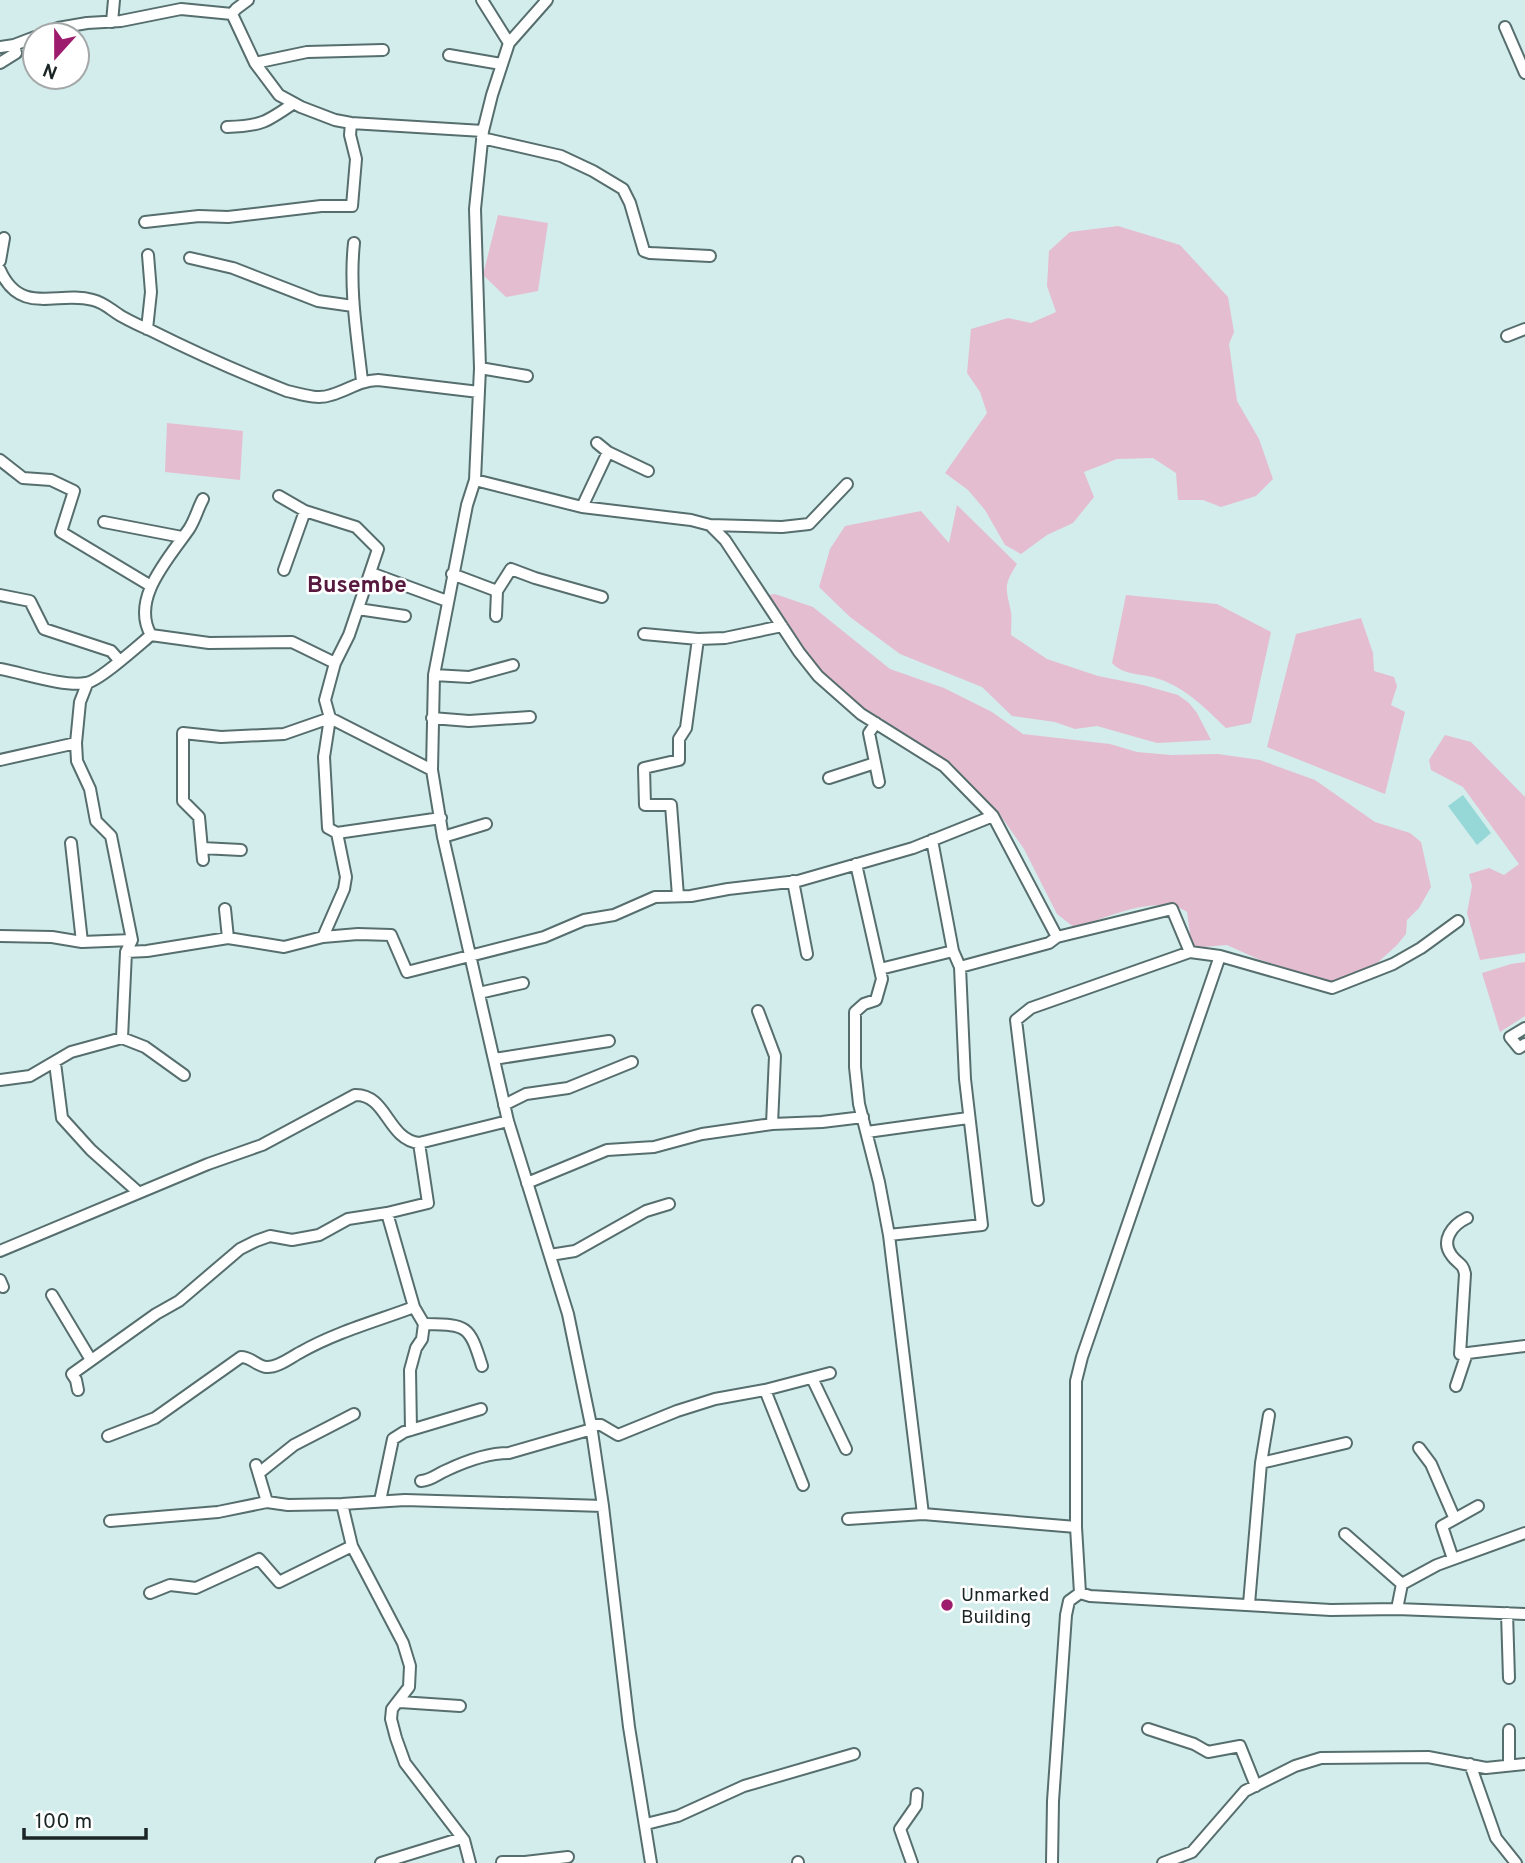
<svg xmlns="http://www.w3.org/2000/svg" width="1525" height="1863" font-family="Overpass,sans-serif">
	<rect width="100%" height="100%" fill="#d3edec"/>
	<path fill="#e5bdd0" d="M498,215L548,223L538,291L506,297L483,275Z
		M1118,226L1180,245L1228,297L1234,332L1229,344L1237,401L1259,439L1273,479L1256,496L1221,507L1203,500H1178L1176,473L1153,458L1117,459L1084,472L1094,497L1073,523L1047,535L1021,554L1005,545L985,510L968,490L945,473L987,413L980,392L967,373L971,329L1008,318L1031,323L1056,312L1047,286L1049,251L1070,232Z
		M167,423L243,431L240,480L165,472Z
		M957,505L1017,564C1003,586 1006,588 1011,612C1012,619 1011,627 1011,635L1047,659L1098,676L1143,685L1178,695L1189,703L1197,713L1211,740L1157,743L1097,726L1075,729L1055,722L1012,716L982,687L900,654L850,617L819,587L830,549L845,526L921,511L949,543Z
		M775,594L813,607L890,669L944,688L992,712L1023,734L1110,744L1137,752L1171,755L1218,754L1260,760L1315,780L1375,822L1410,833L1421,842L1431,887L1419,908L1407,920L1406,934L1397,945L1375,965L1352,977L1326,982L1258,959L1227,945L1192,948L1187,912C1159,893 1105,918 1075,928L1057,914L1024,849L998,812L942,764L898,739L814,672L758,597Z
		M1126,595L1217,604L1271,632L1251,723L1226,728C1206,709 1186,688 1159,679C1142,673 1124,676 1112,663Z
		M1361,618L1373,653L1374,671L1394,677L1397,686L1391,705L1405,712L1385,794L1267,747L1296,634Z
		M1445,735L1471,742L1525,797V953L1480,960L1467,913L1472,886L1469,874L1489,868L1504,875L1519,864L1463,787L1431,770L1429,760Z
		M1525,962V1016L1500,1032L1482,973L1511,964Z"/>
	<path fill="#96d8d7" d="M1463,795L1491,833L1477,845L1448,806Z"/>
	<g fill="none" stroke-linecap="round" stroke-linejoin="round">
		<defs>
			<path id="minor" d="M482,0L509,43
				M547,0L509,43L492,95L483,131L475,209L480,368L475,480L467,505L434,675L432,770L443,837L508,1121L568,1314L591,1425L603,1506L629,1727L651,1863
				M232,14L236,9L248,0
				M112,22L114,0
				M1505,27L1525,73
				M40,35L58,28L87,23L121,21L181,9L232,14L255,63L279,95L301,107L335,120L351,123L483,131
				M0,47L14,45L35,37
				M449,55L501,64
				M0,63L16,53L14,45
				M255,63L307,52L383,50
				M227,127C261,126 267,122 294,103
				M482,138L561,156L593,171L623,189L630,203L644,251L650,253L710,256
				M145,222L199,216L228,217L321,206H352L356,159L350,135L351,123
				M354,243C349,289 357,335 362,381
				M190,258L233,268L318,301L353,306
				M0,261L4,238
				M0,270C21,317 58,290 93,300C105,303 111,310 121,316C130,321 140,326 150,330C194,352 241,373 287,391C301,394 317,400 331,395C349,390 358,381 378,380L479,392
				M147,329L151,292L148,255
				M1507,336L1525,329
				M480,368L527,376
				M597,443L608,452L648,471
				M0,460L23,478L51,480L74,491L61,532L151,586
				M475,480L582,507L691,520L710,525L725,540L799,652L818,676L861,714L944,766L993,816L1057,937
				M279,496L305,511L356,527L378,549L349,635L335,663L325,700L330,718L324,757L328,828L337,833L441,818
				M203,499C198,508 195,520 189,529C169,558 130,599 151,635L209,643L292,642L335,663
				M582,507L608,452
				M104,522L182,537
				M710,525L782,527L809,524L847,484
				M284,570L305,511
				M371,573L447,601
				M452,574L497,591
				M0,595L30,601L44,629L111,651L119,660
				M358,609L405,616
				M496,616L497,591L511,569L535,578L602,597
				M644,634L698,639L725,638L782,626
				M0,669C23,673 63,687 86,683C98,682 139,645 151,635
				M434,675L469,677L513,665
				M87,684L80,702L76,743L77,761L90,789L96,821L111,836L132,940L126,952L122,1038
				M432,718L469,721L530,717
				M876,723L869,733L879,782
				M0,760L76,743
				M829,778L875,763
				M443,837L486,824
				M71,843L82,942
				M202,848L241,850
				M203,860L199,817L183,801V733L221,737L284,734L330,718L432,770
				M856,864L882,979L876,1000L864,1004L855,1012V1067L859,1104L879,1182L889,1235L923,1514
				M793,881L807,954
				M678,896L671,805H645L644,768L679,760V739L686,728L698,639
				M225,909L228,938
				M0,936L52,937L82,942L132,940
				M323,937L344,889L346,877L337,833
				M126,952L147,951L228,938L284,947L323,937L358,934L391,935L407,972L544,937L584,920L614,915L655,897L691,896L728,889L798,881L913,848L993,816
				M960,967L1049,943L1057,937L1172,909L1190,952L1220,956L1332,988L1393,964L1421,948L1458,921
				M880,969L953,951
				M479,993L523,983
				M758,1011L775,1056L772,1124
				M1525,1028L1510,1037L1519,1048L1525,1044
				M494,1059L609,1041
				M55,1063L62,1118L91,1150L138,1192
				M0,1080L30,1076L71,1052L122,1038L145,1047L184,1075
				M504,1105L526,1094L568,1088L632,1062
				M867,1132L968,1118
				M527,1183L607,1150L654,1147L702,1134L772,1124L822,1122L863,1117
				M1038,1200L1016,1020L1031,1008L1190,952
				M387,1213L414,1307L424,1324L422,1339L416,1348L410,1370L411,1430
				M1467,1218C1452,1225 1440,1241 1452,1256C1458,1264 1463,1263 1465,1274L1460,1354L1525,1346
				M889,1235L982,1225L965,1079L960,967L953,951L932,840
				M0,1251L208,1164L262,1145L355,1095C387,1094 387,1139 419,1143L508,1121
				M550,1255L575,1251L646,1211L669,1204
				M0,1280L3,1287
				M52,1295L91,1360
				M424,1324C467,1325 469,1324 482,1366
				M812,1378L846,1449
				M1456,1386L1467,1353
				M78,1390L76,1380L72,1374L156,1314L179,1301L240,1249L256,1241L270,1236L292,1240L319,1235L348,1219L387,1213L428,1203L419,1143
				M765,1390L803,1485
				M591,1425H601L618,1435L677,1411L715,1399L765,1390L830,1373
				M108,1436L155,1418L241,1357C251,1357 257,1366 266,1367C278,1368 291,1357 301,1352C336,1332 377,1321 414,1307
				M1419,1448L1431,1464L1454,1517
				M1261,1463L1346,1443
				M256,1465L267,1502
				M259,1473L294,1445L354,1414
				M421,1481C432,1480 437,1474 447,1470C466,1461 487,1453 509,1453L592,1429
				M380,1501L393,1439L404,1432L481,1409
				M342,1504L352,1546L403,1643L410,1666L409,1687L392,1709L391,1719L396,1738L405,1763L464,1840L470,1863
				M848,1519L923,1514L1076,1527
				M110,1521L218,1512L267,1502L288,1505L342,1504L405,1500L603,1506
				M1345,1534L1402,1584
				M1453,1559L1442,1526L1478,1506
				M1402,1584L1437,1565L1525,1533
				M150,1593L170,1585L196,1588L259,1559L279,1582L352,1546
				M1080,1593L1076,1527V1381L1082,1357L1220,956
				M1249,1604L1261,1463L1269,1415
				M1397,1609L1402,1584
				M1507,1613L1509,1678
				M400,1702L460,1706
				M1148,1729L1194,1744L1208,1752L1240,1746L1256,1786
				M1509,1730V1764
				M1470,1764L1496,1838L1516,1863
				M646,1824L678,1816L744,1786L854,1754
				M502,1862H525L568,1857
				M381,1863L462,1838
				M798,1863V1862
				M912,1863L900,1829L916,1806L917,1794
				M1052,1863L1053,1801L1066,1615L1069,1601L1080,1593L1090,1596L1331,1610L1397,1609L1525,1614
				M1163,1863L1192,1852L1245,1791L1295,1766L1321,1758L1428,1757L1486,1768L1525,1764"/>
		</defs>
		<use href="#minor" stroke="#566e6d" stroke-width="14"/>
		<use href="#minor" stroke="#fff" stroke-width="10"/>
	</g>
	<circle fill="#9e1c6e" stroke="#fff" stroke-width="2.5" cx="947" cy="1605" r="7"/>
	<g text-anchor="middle" stroke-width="5" stroke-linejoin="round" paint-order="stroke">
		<g font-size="19" fill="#1b2525" stroke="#fff" text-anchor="start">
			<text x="961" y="1601">Unmarked<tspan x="961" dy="22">Building</tspan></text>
		</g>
		<g font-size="23" font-weight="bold" fill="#571a3e" stroke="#fff">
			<text x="357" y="592">Busembe</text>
		</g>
	</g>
	<g transform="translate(56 56) rotate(201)"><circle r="33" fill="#ffffff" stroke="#a4a8a8" stroke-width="2"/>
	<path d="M0-5L12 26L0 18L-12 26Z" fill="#9e1c6e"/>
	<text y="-10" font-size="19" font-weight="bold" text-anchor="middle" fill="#1b2525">N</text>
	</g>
	<path d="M24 1828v10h122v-10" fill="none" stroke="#1b2525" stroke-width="3.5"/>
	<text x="35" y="1828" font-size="21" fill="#1b2525" stroke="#ffffff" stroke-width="5" paint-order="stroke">100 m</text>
</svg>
